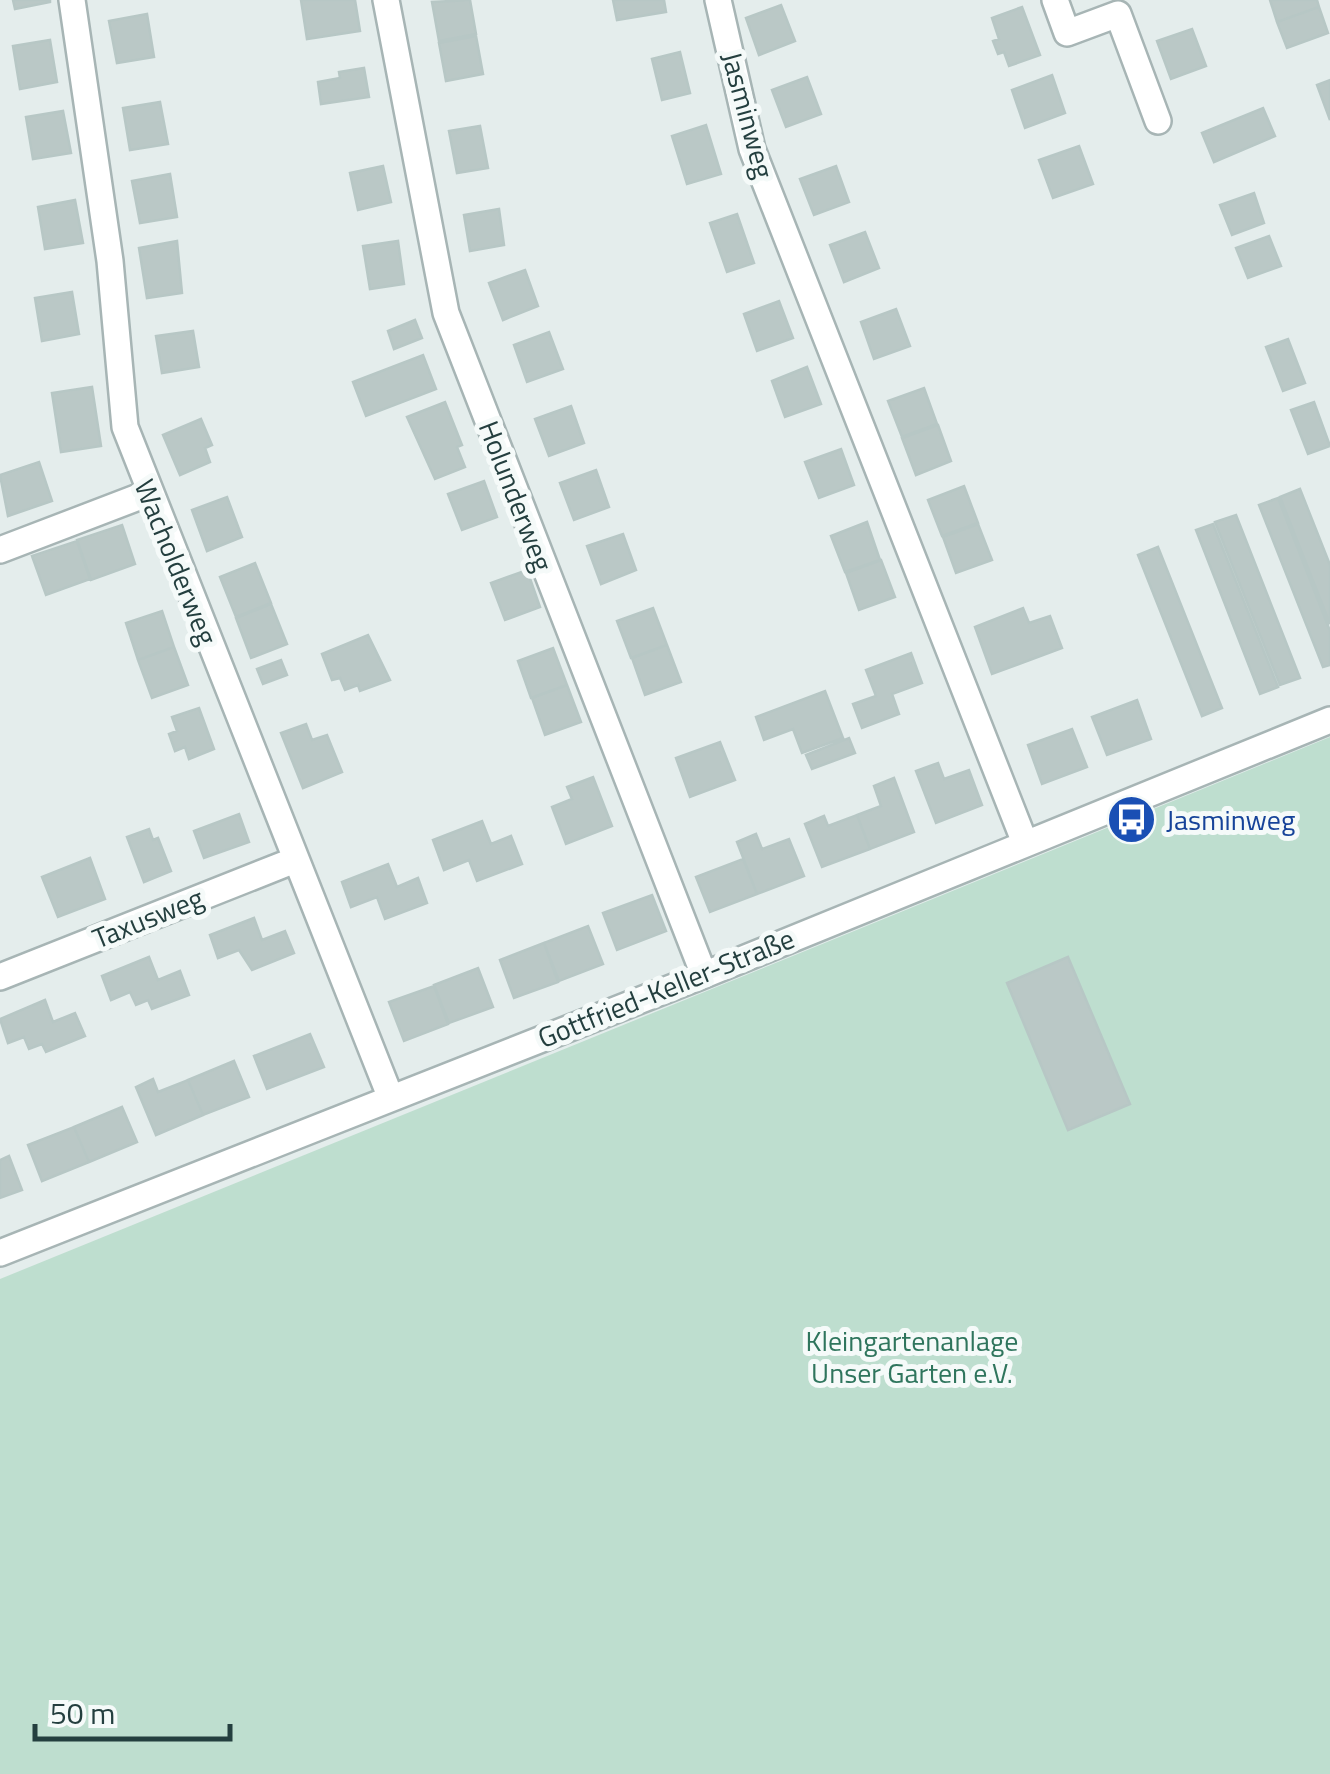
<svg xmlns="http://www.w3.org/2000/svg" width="1330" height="1774" font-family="'Titillium Web',sans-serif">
	<rect width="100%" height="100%" fill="#e4edec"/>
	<path fill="#bedecf" d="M1330,737V1774H0V1279Z"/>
	<path fill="#bac8c6" stroke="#b7c7c5" stroke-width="2.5" d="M13,0H50V2L15,9Z
		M301,0H355L360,31L307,39Z
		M470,0L476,34L439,41L432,2Z
		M613,0H664L666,12L617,20Z
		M1270,0H1317L1319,7L1277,22Z
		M781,5L795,41L759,55L746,18Z
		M1022,7L1040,55L1009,66L1004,52L998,54L993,41L999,39L992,18Z
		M1319,7L1328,33L1287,48L1277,22Z
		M147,14L154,57L117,63L109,21Z
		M1192,29L1206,66L1171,79L1157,41Z
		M476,36L483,74L446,81L439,43Z
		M50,40L57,82L20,89L13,46Z
		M680,52L690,93L662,100L652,59Z
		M364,68L369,97L321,104L318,82L340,78L339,72Z
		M1052,75L1065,113L1025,128L1012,90Z
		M807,77L821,114L786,127L772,90Z
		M1330,80V120L1317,85Z
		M160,102L168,144L130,150L123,108Z
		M1263,108L1275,136L1214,162L1202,133Z
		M63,111L71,153L33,159L26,117Z
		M706,125L721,174L687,184L672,136Z
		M480,126L488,168L457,173L449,131Z
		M1079,146L1093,184L1053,198L1039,160Z
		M383,166L391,202L358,210L350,173Z
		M836,166L849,202L814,215L800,179Z
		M170,174L177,217L140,223L132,181Z
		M1254,193L1264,223L1232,235L1220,205Z
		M75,200L83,243L45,249L38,207Z
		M499,209L504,245L470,251L464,215Z
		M737,214L754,263L727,272L710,223Z
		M865,232L879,268L844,282L830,245Z
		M1269,236L1281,266L1248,278L1236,248Z
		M177,241L182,293L147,298L139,248Z
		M398,241L404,284L370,289L363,246Z
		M525,270L538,306L503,320L489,283Z
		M72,292L79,334L42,341L35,298Z
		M779,301L793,338L757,351L744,314Z
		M896,309L910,346L874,359L861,322Z
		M415,320L422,338L394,349L388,331Z
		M193,331L199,367L162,373L156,336Z
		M549,332L563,369L527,382L514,345Z
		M1288,339L1305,383L1283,391L1266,347Z
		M423,355L436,389L366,416L353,382Z
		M807,367L821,404L785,417L772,381Z
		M92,387L101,446L61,452L52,393Z
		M924,388L937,424L902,437L888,401Z
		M445,402L462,445L457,447L465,467L435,479L407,417Z
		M1314,402L1330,446L1308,454L1291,410Z
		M571,406L584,443L549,456L535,419Z
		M201,419L212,445L205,448L210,462L180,475L163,435Z
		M938,425L951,461L916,475L902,438Z
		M841,449L854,485L819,498L805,462Z
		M39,462L52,501L8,516L0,475Z
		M596,470L609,507L574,520L560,483Z
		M484,481L497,517L462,530L448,494Z
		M964,486L978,523L942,536L928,500Z
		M1300,489L1330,565V624L1280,497Z
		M227,497L242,537L207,551L192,510Z
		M1278,498L1330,631V665L1323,667L1259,505Z
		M1236,515L1300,678L1280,685L1215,522Z
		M867,522L880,560L845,572L831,536Z
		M978,524L992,560L956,573L943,537Z
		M1213,524L1278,687L1260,694L1196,530Z
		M122,525L135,564L91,580L77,540Z
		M623,534L636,570L601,584L587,546Z
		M77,541L90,579L46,595L32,556Z
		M1158,547L1222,708L1202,716L1138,555Z
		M881,560L895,597L859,610L846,573Z
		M255,563L271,603L236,617L220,577Z
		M527,570L540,607L505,620L491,583Z
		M271,604L287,644L251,658L236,618Z
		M653,608L667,645L631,658L617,621Z
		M1023,608L1029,623L1050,616L1062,648L992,674L975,627Z
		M162,611L174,647L138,660L126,623Z
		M368,635L390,680L360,691L358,685L345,690L340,678L332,680L322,654Z
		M667,645L681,682L645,695L632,658Z
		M174,647L188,685L152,698L138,660Z
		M553,648L567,685L531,698L518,661Z
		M911,653L922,683L892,694L899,714L862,728L853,704L876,696L866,670Z
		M281,660L287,675L263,684L257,669Z
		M567,685L581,722L545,735L532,698Z
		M825,691L843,738L802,753L793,729L764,740L756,717Z
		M1137,700L1151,739L1107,755L1092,717Z
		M199,708L214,749L189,759L185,747L175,751L169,734L177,731L172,717Z
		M306,724L312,740L327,735L342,772L303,788L281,733Z
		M1072,729L1087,767L1042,784L1028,745Z
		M849,738L855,753L812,769L806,755Z
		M720,742L735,780L690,797L676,758Z
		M938,763L944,779L969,770L982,805L936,823L916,771Z
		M593,777L612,826L566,844L552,807L572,799L567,787Z
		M894,778L914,832L870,849L857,815L881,806L874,786Z
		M239,814L249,842L204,858L194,831Z
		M857,815L870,849L822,867L805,824L824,816L828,826Z
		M482,821L491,844L511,836L522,864L477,881L469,860L444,870L433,840Z
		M149,829L153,840L158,838L171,871L144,882L127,837Z
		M756,834L762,849L789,839L804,876L757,894L737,842Z
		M90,858L105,899L58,917L42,877Z
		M743,859L757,894L710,912L696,877Z
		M388,864L397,887L418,878L427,903L385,919L377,897L351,907L342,882Z
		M652,895L666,931L617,950L603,913Z
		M254,918L262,940L285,931L294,953L252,970L239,950L218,958L210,935Z
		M588,926L603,964L559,981L544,943Z
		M544,943L558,982L514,998L500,960Z
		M149,957L158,980L180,971L189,995L152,1009L148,1000L136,1005L130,992L111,1000L102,976Z
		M1068,957L1130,1104L1068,1130L1007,983Z
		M478,968L493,1007L449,1023L434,985Z
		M434,986L448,1024L404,1041L389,1002Z
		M45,1000L53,1022L75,1013L85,1036L46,1052L42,1044L29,1049L24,1037L8,1043L0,1019Z
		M310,1034L324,1067L267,1089L254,1056Z
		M234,1061L249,1097L203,1115L188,1080Z
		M153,1079L158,1092L188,1080L203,1115L156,1135L136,1087Z
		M122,1107L137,1142L89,1162L74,1127Z
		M74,1127L89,1162L42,1181L28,1145Z
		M9,1156L22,1190L0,1198V1160Z"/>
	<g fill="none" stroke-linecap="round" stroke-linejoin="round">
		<defs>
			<path id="minor" d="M72,0L110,261L125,427L390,1096
				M386,0L446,313L704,975
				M718,0L752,149L1025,843
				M1055,0L1067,33L1118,14L1158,121
				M0,550L149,493
				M0,977L295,860
				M0,1253L704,975L1330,720"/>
		</defs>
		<use href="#minor" stroke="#a7b5b5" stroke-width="30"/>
		<use href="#minor" stroke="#fff" stroke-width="25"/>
	</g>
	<defs>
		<symbol id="bus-disc" viewBox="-11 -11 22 22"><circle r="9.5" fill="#1a4fb4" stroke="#f5faf9"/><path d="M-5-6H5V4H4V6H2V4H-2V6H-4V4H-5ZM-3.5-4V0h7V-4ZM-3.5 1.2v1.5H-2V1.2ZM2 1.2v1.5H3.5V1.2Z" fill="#fff"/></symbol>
	</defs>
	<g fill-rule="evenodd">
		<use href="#bus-disc" x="1104" y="792" width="55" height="55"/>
	</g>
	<g text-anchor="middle" stroke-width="10" stroke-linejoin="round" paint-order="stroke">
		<g font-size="28" fill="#243f3f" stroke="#f5faf9">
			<text transform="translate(748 115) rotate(75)" y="10">Jasminweg</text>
			<text transform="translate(516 496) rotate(69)" y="10">Holunderweg</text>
			<text transform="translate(176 562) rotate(68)" y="10">Wacholderweg</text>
			<text transform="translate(148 918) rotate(-22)" y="10">Taxusweg</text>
			<text transform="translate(666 988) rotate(-22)" y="10">Gottfried-Keller-Straße</text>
		</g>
		<g font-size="28" fill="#164399" stroke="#f5faf9" text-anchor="start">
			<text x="1166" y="830">Jasminweg</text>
		</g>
		<g font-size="28" fill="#2f755d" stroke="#f5faf9">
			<text x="912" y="1351">Kleingartenanlage<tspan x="912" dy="32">Unser Garten e.V.</tspan></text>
		</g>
	</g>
	<path d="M35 1724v15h195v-15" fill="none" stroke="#243f3f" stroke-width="5"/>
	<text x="50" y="1724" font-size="30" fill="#243f3f" stroke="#f5faf9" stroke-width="8" paint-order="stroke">50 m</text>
</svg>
